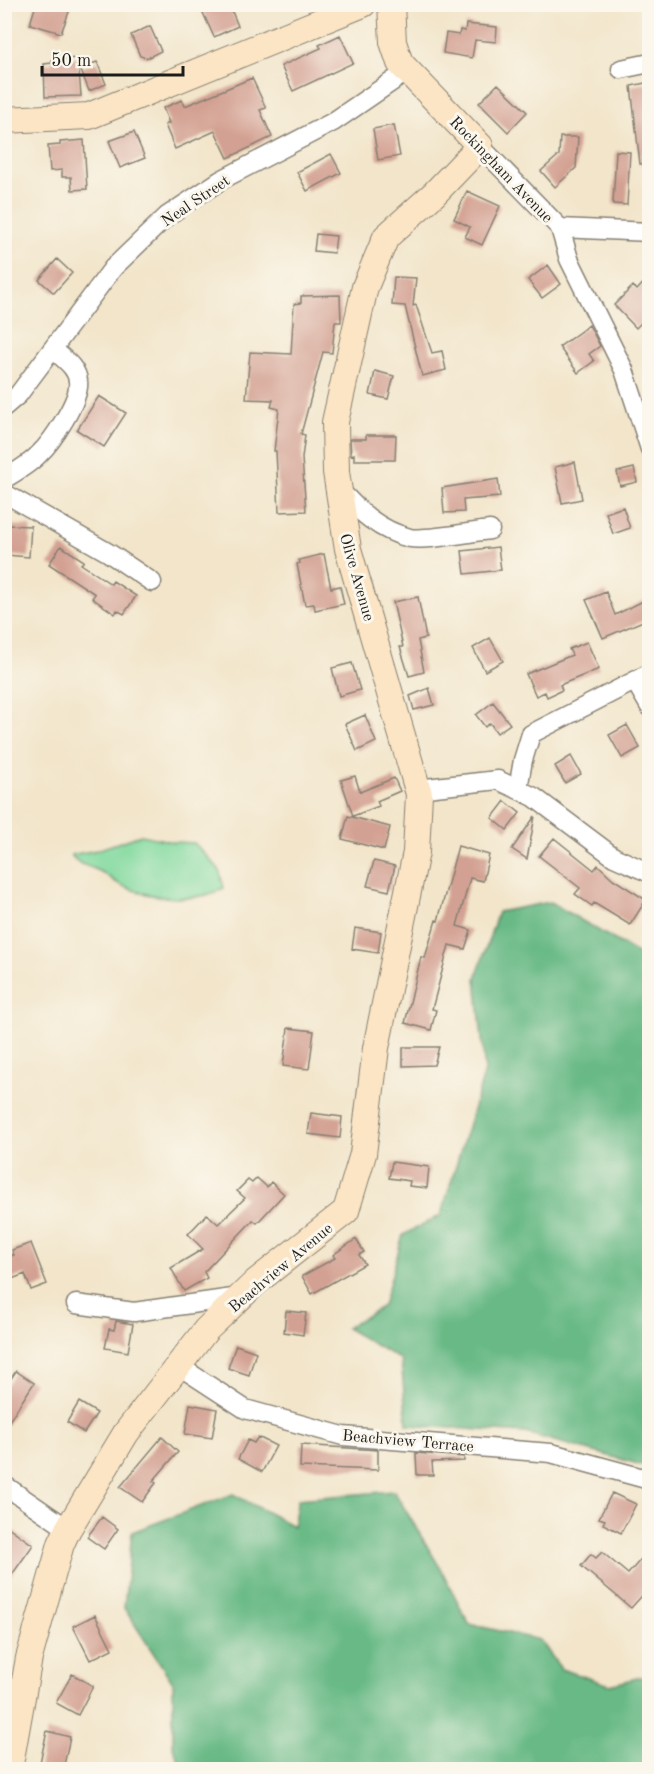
<svg xmlns="http://www.w3.org/2000/svg" width="654" height="1774" font-family="'Old Standard TT',serif">
	<rect width="100%" height="100%" fill="#fbf7ec"/>
	<filter id="ink" filterUnits="userSpaceOnUse"><feTurbulence type="fractalNoise" baseFrequency=".0167" numOctaves="2"/><feDisplacementMap in="SourceGraphic" scale="12" xChannelSelector="R" yChannelSelector="G"/><feConvolveMatrix kernelMatrix="1 2 1 2 8 2 1 2 1" color-interpolation-filters="sRGB"/></filter>
	<filter id="wash" filterUnits="userSpaceOnUse"><feTurbulence type="fractalNoise" baseFrequency=".008" numOctaves="4" result="noise"/><feDisplacementMap in="SourceGraphic" scale="24" xChannelSelector="R" yChannelSelector="G"/><feGaussianBlur stdDeviation="1.35" result="paint"/><feColorMatrix in="noise" values="0 0 0 0 0 0 0 0 0 0 0 0 0 0 0 0 0 1.4 0 .05"/><feComposite in="paint" operator="in"/></filter>
	<g filter="url(#wash)">
		<rect width="100%" height="100%" fill="#f2e5ca"/>
		<path fill="#81d99e" stroke="#4e7a5d" stroke-width="1.5" d="M141,835L174,842L194,843L219,869L224,888C195,904 152,899 123,886C115,883 110,877 103,873C91,866 79,866 71,855L97,850Z"/>
		<path fill="#68b985" stroke="#426a50" stroke-width="1.5" d="M550,902L649,960V1467L525,1433L407,1425L401,1360L346,1328L383,1306L403,1235L441,1215L485,1071L476,978L498,912Z
			M394,1491L441,1569L469,1624L540,1640L561,1669L610,1685L649,1675V1769H182L173,1747V1683L124,1608L132,1532L233,1494L293,1526L298,1499Z"/>
		<g id="blocks">
			<path fill="#d3a193" d="M36,4H72L61,33L30,24Z
				M199,4H224L227,11L231,9L238,26L214,37Z
				M466,24L497,27L496,42L475,40L472,58L443,53L446,33L459,35L460,30L465,31Z
				M150,26L161,51L147,58L140,56L131,35Z
				M340,35L353,63L293,91L281,66L321,48L319,45Z
				M78,58L81,96L45,97L44,64L52,63V60Z
				M97,62L106,84L89,91L80,68Z
				M252,78L266,108L260,110L272,137L228,158L215,131L175,149L165,125L169,123L163,108L182,100L185,106Z
				M650,82V163L640,164L631,86Z
				M498,84L527,112L508,132L479,103Z
				M394,125L400,156L378,160L373,129Z
				M134,132L145,158L120,168L109,141Z
				M560,137H578L576,168L555,187L541,171L559,155Z
				M84,140L87,189L72,190L71,177H62V170L50,171L48,146L60,145V142Z
				M616,151L630,152L627,205L613,204Z
				M331,154L341,173L307,191L297,172Z
				M467,191L500,206L482,245L465,237L470,227L454,219Z
				M316,234L336,236L334,253L314,251Z
				M57,259L72,273L54,293L39,280Z
				M548,265L561,284L542,298L528,280Z
				M650,276V314L636,328L614,305L633,286L637,290Z
				M394,277L416,278L413,306L416,305L432,353L442,351L446,370L422,376L405,306L392,305Z
				M340,295L341,322H335L332,353L323,352L301,434L305,435L302,458L306,511L279,512L276,451H274L279,409L271,407L273,400L246,399L250,352L291,354L294,304L301,303V296Z
				M589,325L600,346L589,354L594,361L578,373L559,347Z
				M375,371L394,376L388,399L370,395Z
				M99,396L126,413L104,447L77,430Z
				M366,435H396L395,460H354V454L351,455L350,439H366Z
				M575,462L582,499L562,503L555,467Z
				M634,468L637,482L620,486L617,472Z
				M498,479L500,497L463,500L464,512L444,513L442,488Z
				M623,507L630,528L613,534L606,513Z
				M7,525L31,526L29,557L6,555Z
				M61,546L84,561L81,564L111,584L113,581L136,596L124,614L117,610L115,614L92,598L95,594L49,564Z
				M498,547L501,570L465,574L462,551Z
				M324,554L331,588L340,586L344,604L315,610L314,604L305,605L297,564L300,563L299,560Z
				M606,592L615,615L645,600L650,608V618L603,638L586,600Z
				M418,597L426,638L418,640L424,672L409,676L400,647H403L393,602Z
				M490,638L503,661L485,671L473,648Z
				M587,642L599,669L560,685L562,690L547,697L545,692L536,696L526,674L572,655L569,649Z
				M352,663L360,690L339,696L332,668Z
				M429,688L434,705L414,710L410,696Z
				M493,702L510,724L497,733L490,723L485,727L476,715Z
				M365,715L376,742L357,751L345,724Z
				M627,725L640,748L622,758L609,735Z
				M571,756L581,774L565,783L555,766Z
				M355,776L360,792L394,778L400,791L377,801L379,806L353,816L341,780Z
				M505,801L520,813L507,830L492,818Z
				M348,816L390,827L384,850L342,839Z
				M535,816L527,859L512,849Z
				M554,838L594,870L598,865L613,879L646,900L630,925L594,903L592,906L575,894L580,888L539,856Z
				M458,846L489,855L483,881L470,878L457,926L471,930L465,949L449,945L432,1009L436,1010L431,1030L405,1023L421,957L425,958L436,920L438,921Z
				M374,861L395,866L389,891L367,886Z
				M355,928L381,932L378,953L352,949Z
				M288,1028L314,1031L309,1069L283,1066Z
				M403,1047H439L434,1065L403,1066Z
				M311,1113L342,1117L340,1138L308,1134Z
				M392,1162L429,1167L427,1188L409,1186L410,1181L389,1178Z
				M257,1178L267,1187L271,1182L284,1194L257,1223L253,1220L204,1272L207,1278L184,1291L171,1268L203,1249L188,1234L207,1214L218,1224L245,1198L237,1191L248,1180L252,1183Z
				M356,1239L364,1252L359,1255L365,1264L312,1294L302,1276L335,1258L333,1255Z
				M31,1243L47,1284L31,1290L25,1274L4,1282V1258L14,1255L12,1250Z
				M286,1311L306,1313L303,1335L284,1332Z
				M116,1321L133,1324L128,1352L105,1348L109,1329L114,1330Z
				M236,1345L256,1352L249,1375L228,1368Z
				M16,1371L34,1383L4,1429V1389Z
				M79,1402L97,1413L84,1433L67,1422Z
				M190,1404L217,1409L212,1438L185,1434Z
				M162,1437L178,1452L153,1481L156,1483L142,1502L120,1487Z
				M258,1437L276,1446L262,1472L238,1459L248,1440L254,1443Z
				M301,1445L378,1450V1470L300,1467Z
				M416,1453L464,1457V1461L432,1462L433,1475H417Z
				M612,1493L636,1504L621,1533L603,1524L605,1520L599,1518Z
				M102,1517L118,1529L104,1549L87,1537Z
				M4,1524L33,1545L4,1586Z
				M602,1552L628,1574L641,1559L650,1567V1587L631,1608L581,1566L591,1554L596,1558Z
				M95,1615L112,1649L90,1660L73,1626Z
				M72,1674L93,1686L78,1715L56,1703Z
				M47,1731L70,1737L63,1770L39,1767Z"/>
		</g>
	</g>
	<g filter="url(#ink)">
		<use href="#blocks" fill-opacity="0" stroke="#878073" stroke-width="1.5"/>
		<g fill="none" stroke-linecap="round" stroke-linejoin="round">
			<defs>
				<path id="street" d="M621,69L650,63
					M480,146L560,228L650,232
					M560,228L569,259L624,370L650,449
					M4,407L18,395L113,268L167,216L221,180L333,122L406,72
					M4,479C16,472 30,464 39,454C52,442 81,399 78,381C77,367 62,358 53,349
					M338,488C358,511 380,531 410,538C426,541 471,532 490,530
					M4,493L109,553L152,582
					M635,681L650,707
					M417,789L498,780L534,797L614,857L650,873
					M518,789L523,760L531,734L650,673
					M76,1304L134,1312L240,1297
					M179,1366L245,1409L343,1436L551,1453L650,1480
					M4,1485L68,1529"/>
				<path id="secondary" d="M4,120L89,116L363,4
					M9,1770L29,1658L61,1544L68,1529L126,1433L206,1330L256,1282L346,1211L363,1154L376,1048L416,852L419,794L348,549L336,472L335,422L365,287L386,237L434,194L480,146L400,63L393,42L391,4"/>
			</defs>
			<use href="#street" stroke="#878073" stroke-width="21"/>
			<use href="#secondary" stroke="#878073" stroke-width="28"/>
			<use href="#street" stroke="#fff" stroke-width="18"/>
			<use href="#secondary" stroke="#fce5c4" stroke-width="26"/>
		</g>
	</g>
	<g text-anchor="middle" stroke-width="6" stroke-linejoin="round" paint-order="stroke">
		<g font-size="16" fill="#1c1c1c" stroke="#fbf7ec">
			<text transform="translate(502 169) rotate(46)" y="6">Rockingham Avenue</text>
			<text transform="translate(195 200) rotate(-34)" y="6">Neal Street</text>
			<text transform="translate(358 577) rotate(74)" y="6">Olive Avenue</text>
			<text transform="translate(280 1267) rotate(-40)" y="6">Beachview Avenue</text>
			<text transform="translate(408 1440) rotate(5)" y="6">Beachview Terrace</text>
		</g>
	</g>
	<rect width="654" height="1774" fill="none" stroke="#fbf7ec" stroke-width="24"/>
	<path d="M42 66v9h141v-9" fill="none" stroke="#1c1c1c" stroke-width="3"/>
	<text x="51" y="66" font-size="18" fill="#1c1c1c" stroke="#fbf7ec" stroke-width="4.5" paint-order="stroke">50 m</text>
</svg>
